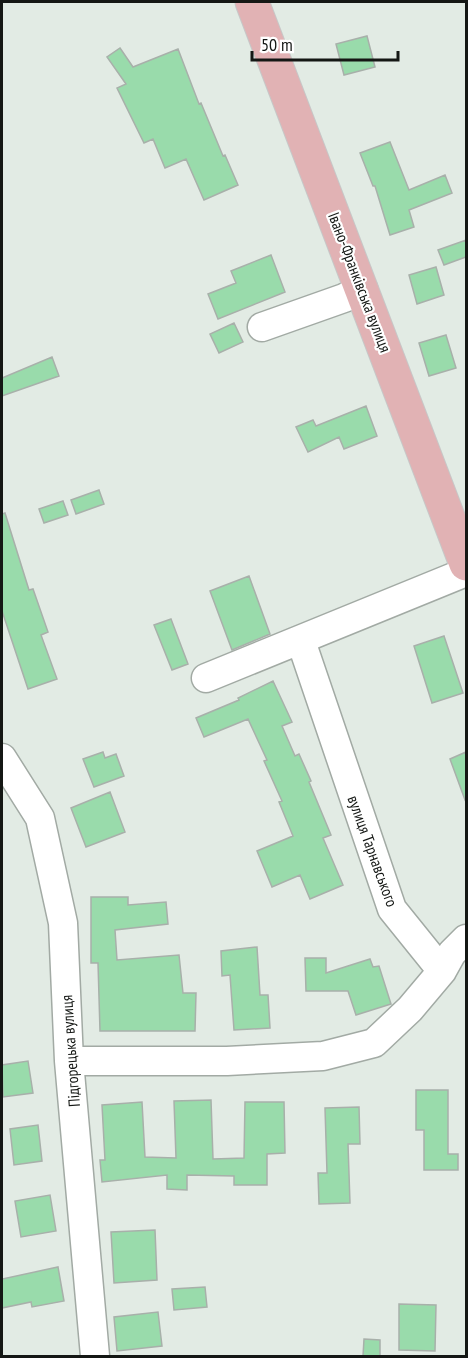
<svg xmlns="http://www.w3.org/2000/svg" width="468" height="1358" font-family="'PT Sans Narrow',sans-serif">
	<rect width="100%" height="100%" fill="#e2ebe4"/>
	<path fill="#99dbab" stroke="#a8b0aa" stroke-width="1.5" d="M367,36L375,67L344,75L336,44Z
		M120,48L133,67L178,49L199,104L201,103L223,156L225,155L238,185L204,200L186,159L165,168L153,139L144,143L117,88L126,84L107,57Z
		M390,142L409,190L445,175L452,193L409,210L414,227L390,235L375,186H373L360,153Z
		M466,240V257L444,265L438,250Z
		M271,255L285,292L218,319L208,294L236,283L231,271Z
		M436,267L444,295L417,304L409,275Z
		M234,323L243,342L219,353L210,334Z
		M446,335L456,368L429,376L419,343Z
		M52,357L59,376L2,396V378Z
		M366,406L377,436L344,449L339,437L308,452L296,427L313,420L316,426Z
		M99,490L104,504L76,514L71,500Z
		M63,501L68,515L44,523L39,509Z
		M5,513L29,590L33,589L48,632L41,635L57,679L28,689L2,611V514Z
		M249,576L270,634L232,650L210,591Z
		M171,619L188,664L172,670L154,625Z
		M444,636L463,693L432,703L414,646Z
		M273,681L292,722L282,726L295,756L299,754L311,781L309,782L331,835L323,838L343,885L310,899L300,875L272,887L257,851L293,836L279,802L282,801L264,761L267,760L248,719L204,737L196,718L239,700L238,698Z
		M103,752L105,758L116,754L124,776L94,787L83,759Z
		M466,752V799L465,800L450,759Z
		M110,792L125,832L86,847L71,808Z
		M91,897H128V905L166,902L168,924L115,930L117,960L179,955L183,993H196L195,1031H100L98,963H91Z
		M257,947L260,995H268L270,1028L234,1030L230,975L222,976L221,951Z
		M305,958H326V973L370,959L373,967L379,966L391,1004L356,1015L348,991H306Z
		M28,1061L33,1093L3,1097L2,1065Z
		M416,1090H448V1154H458V1170H424V1130H416Z
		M211,1100L213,1159L244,1158L245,1102H284L285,1153L267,1154V1185H234V1176L187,1175V1190L167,1189V1175L102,1182L100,1160H105L102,1105L142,1102L145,1157L176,1158L174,1101Z
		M359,1107L360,1144H348L350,1203L319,1204L318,1173H327L325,1108Z
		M38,1125L42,1161L14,1165L10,1129Z
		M50,1195L56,1231L21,1237L15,1201Z
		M155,1230L157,1280L114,1283L111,1232Z
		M58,1267L64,1301L32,1307L31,1302L2,1308V1279Z
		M205,1287L207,1307L174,1310L172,1289Z
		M399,1304L436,1305L435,1351L399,1350Z
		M158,1312L162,1346L117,1351L114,1317Z
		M364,1339L380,1340V1356H363Z"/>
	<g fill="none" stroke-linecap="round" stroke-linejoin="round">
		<defs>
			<path id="minor" d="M262,327L344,298L363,289
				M301,641L392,909L442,971
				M206,678L466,572
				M2,758L40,818L63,923L69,1061L95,1356
				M69,1061H227L323,1056L374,1043L410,1009L442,971L452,953L466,939"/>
			<path id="major" d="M252,2L466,564"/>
		</defs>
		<use href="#minor" stroke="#a2aaa4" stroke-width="31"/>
		<use href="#major" stroke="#c7c7c7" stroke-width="35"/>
		<use href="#minor" stroke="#fff" stroke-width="28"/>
		<use href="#major" stroke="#e1b2b4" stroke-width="33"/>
	</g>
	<g text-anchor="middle" stroke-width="4.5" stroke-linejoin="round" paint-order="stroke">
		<g font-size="16" fill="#141714" stroke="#fff">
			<text transform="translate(360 282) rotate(69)" y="6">Івано-Франківська вулиця</text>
			<text transform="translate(373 851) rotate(70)" y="6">вулиця Тарнавського</text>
			<text transform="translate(70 1051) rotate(-94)" y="6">Підгорецька вулиця</text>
		</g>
	</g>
	<rect width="468" height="1358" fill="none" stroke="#141714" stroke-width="6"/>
	<path d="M252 51v9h146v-9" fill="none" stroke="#141714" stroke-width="3"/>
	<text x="261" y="51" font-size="18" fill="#141714" stroke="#ffffff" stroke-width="4.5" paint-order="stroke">50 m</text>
</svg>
